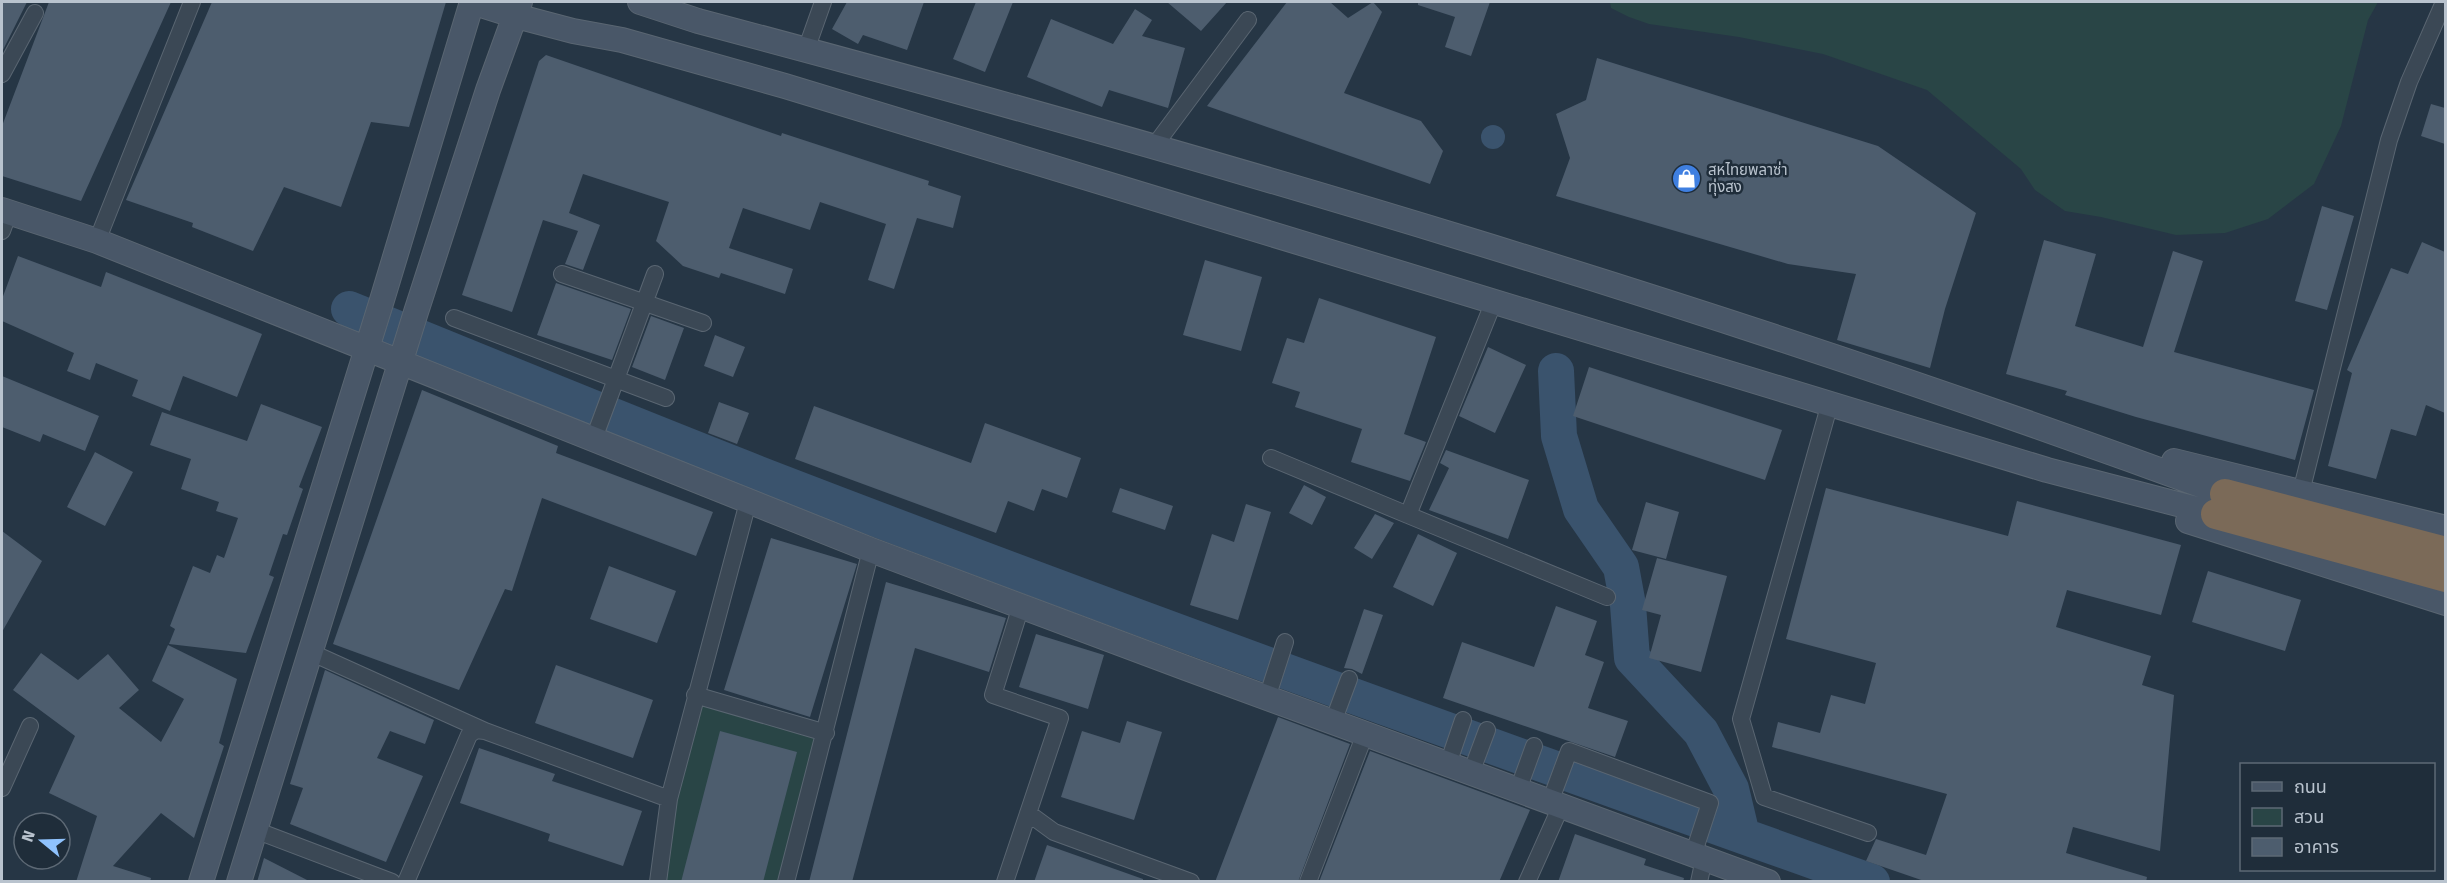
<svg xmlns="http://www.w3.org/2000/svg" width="2447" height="883" font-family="'Fira Sans','Noto Sans Thai',sans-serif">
	<rect width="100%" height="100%" fill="#263645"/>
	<path fill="#294546" d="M1610,2H2378L2368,20L2341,126L2314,184L2268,219L2225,233L2176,235L2101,217L2065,211L2035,190L2021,169L1927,90L1823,54L1739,37L1649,24L1629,17L1611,8Z
		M695,695L826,733L786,881L658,882Z"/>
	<path fill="#3a536d" d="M1481 137a12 12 0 1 1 24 0a12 12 0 1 1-24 0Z"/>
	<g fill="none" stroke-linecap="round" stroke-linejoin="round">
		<path stroke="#3a536d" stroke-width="36" d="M349,309C493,367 637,427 782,483C1143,622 1507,752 1872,882
			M1556,371L1559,436L1581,509L1621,567L1628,605L1632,658L1701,732L1731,789L1742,835"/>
	</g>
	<path fill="#4d5d6e" d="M2,2H27L2,52Z
		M49,2H171L81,201L2,176V126Z
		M212,2H446L409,127L371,122L341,207L284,187L253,251L192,227L193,223L126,200Z
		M847,2H924L907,50L863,35L858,44L832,29Z
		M976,2H1013L985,72L953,59Z
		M1167,2H1227L1201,31Z
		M1287,2H1330L1348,18L1373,2L1382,12L1344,93L1421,121L1443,151L1430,184L1207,106Z
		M1418,2H1490L1471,56L1445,47L1455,17L1418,5Z
		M1135,9L1152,20L1142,36L1185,48L1168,108L1109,90L1102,107L1027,77L1051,19L1113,44Z
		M546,55L781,136L782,133L929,181L928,185L961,196L953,228L917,218L894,289L868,280L886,224L820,202L810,230L743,208L729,248L793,269L785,294L721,273L719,278L683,266L656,241L669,202L583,174L569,213L600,225L583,270L565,264L578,231L543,220L512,312L462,295L539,61Z
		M1597,58L1878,146L1976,213L1945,309L1930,368L1837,340L1856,274L1788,264L1556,196L1570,158L1556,114L1586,100Z
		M2431,104L2445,108V144L2421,136Z
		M2322,206L2354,216L2327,310L2295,301Z
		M2044,240L2096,254L2075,326L2143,347L2173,251L2203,261L2174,352L2314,390L2295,460L2136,417L2065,395L2067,391L2006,374Z
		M2422,242L2445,252V413L2426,405L2416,436L2391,429L2376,479L2328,466L2352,373L2347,370L2391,268L2408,274Z
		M18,256L101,287L106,272L262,334L237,397L183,376L170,411L132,396L138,380L96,363L90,380L67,371L74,353L2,321V299Z
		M1205,260L1262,277L1241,351L1183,335Z
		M556,283L631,309L612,360L537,335Z
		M1319,298L1436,337L1404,434L1426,442L1410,481L1351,462L1362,429L1295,407L1300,392L1272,383L1287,338L1304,343Z
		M651,316L684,328L665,380L632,367Z
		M715,335L745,347L733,377L704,366Z
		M1488,347L1526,365L1495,433L1459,416Z
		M1589,367L1782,430L1765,480L1573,416Z
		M2,376L99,416L85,451L43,434L40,442L2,427Z
		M422,390L558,446L556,453L713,512L696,556L542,498L512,591L505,589L459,690L333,644Z
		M719,402L749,413L737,444L708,433Z
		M261,404L322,427L299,487L303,489L287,535L283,534L269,575L274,577L246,653L169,644L175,629L170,626L193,566L210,573L217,555L224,558L238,518L216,511L219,502L181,489L191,459L150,445L162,412L247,441Z
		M814,406L971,463L985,423L1081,458L1067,498L1042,489L1034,511L1008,501L996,533L795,459Z
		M1446,450L1529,480L1508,539L1429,510L1449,468L1440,463Z
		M95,452L133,472L105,526L67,507Z
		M1304,485L1326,497L1312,525L1289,513Z
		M1120,488L1173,506L1165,530L1112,512Z
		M1826,488L2008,536L2017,501L2181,545L2161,615L2067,590L2056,627L2151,656L2142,685L2174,695L2160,851L2073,827L2066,853L2147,877L2146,882H1927L1866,861L1876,839L1926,855L1947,794L1772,747L1778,722L1820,733L1831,695L1865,704L1876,663L1786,639Z
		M1646,502L1679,512L1666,559L1632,550Z
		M1246,504L1271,512L1238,620L1190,605L1212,534L1234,542Z
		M1375,514L1394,523L1372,559L1354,548Z
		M2,531L42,561L2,632Z
		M1418,534L1457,553L1433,606L1393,587Z
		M771,538L857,564L810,717L724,690Z
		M1657,558L1727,576L1701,672L1649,658L1661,615L1642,610Z
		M609,566L676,591L657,643L590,619Z
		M2208,571L2301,600L2285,651L2192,622Z
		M886,582L1006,618L989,672L915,648L852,882H809Z
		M1556,606L1597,621L1585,655L1604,662L1588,708L1628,721L1615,757L1443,698L1462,642L1534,667Z
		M1364,609L1383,615L1362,674L1352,669L1344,668Z
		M1036,634L1104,655L1088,709L1019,687Z
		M168,645L237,679L219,743L224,746L194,838L161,813L113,866L151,878L150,882H76L97,816L49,793L75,736L13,690L41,653L78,680L108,654L139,690L119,708L161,742L184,699L152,681Z
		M556,665L653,700L633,758L535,723Z
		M325,670L434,720L425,744L390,731L377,758L423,776L386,862L290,824L303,788L290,784Z
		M1278,717L1350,744L1298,882H1215Z
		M1127,721L1162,732L1134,820L1061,797L1082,731L1120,743Z
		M720,731L797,752L763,882H681Z
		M479,748L555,774L552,781L642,811L623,866L548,841L550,834L460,803Z
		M1370,751L1530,810L1499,882H1319Z
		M1575,834L1646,859L1644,865L1684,878L1683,882H1558Z
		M1047,845L1143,879V882H1034Z
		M264,858L311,882H257Z"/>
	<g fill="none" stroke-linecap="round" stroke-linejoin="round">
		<defs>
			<path id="street" d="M806,50L823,2
				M2,74L35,13
				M1155,145L1248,20
				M2,231L9,212
				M97,241L192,2
				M562,274L703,323
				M1494,301L1408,515L1607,597
				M454,318L666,398
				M1830,403L1741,719L1764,797L1868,833
				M593,441L655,274
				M1271,458L1408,515
				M2301,492L2389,140L2409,82L2444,2
				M310,652L485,731
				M695,695L826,733
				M1267,698L1285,642
				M1333,722L1349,679
				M1448,764L1463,720
				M1471,773L1487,730
				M2,788L30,726
				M1518,790L1534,746
				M1550,802L1569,751L1710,803L1693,855
				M1028,813L1054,832L1191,882
				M255,830L392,882
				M406,882L469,735L476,730L485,731L669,799
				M658,882L669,799L748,502
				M786,882L871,550
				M1005,882L1060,718L993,695L1021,606
				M1308,882L1365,734
				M1527,882L1561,806
				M1699,882L1704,859"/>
			<path id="secondary" d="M472,2L516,16L573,31L622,40L785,86L2047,470L2216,514
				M640,2L698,21C1214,158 1725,309 2225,494
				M2,210L97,241L871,550L1186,668L1768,882
				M2174,461L2446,528
				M2188,521L2446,603
				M201,882L382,300L472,2
				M239,882L416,312L488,90L520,2"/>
			<path id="highway" d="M2225,494L2446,552
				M2216,514L2446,577"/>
		</defs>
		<use href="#street" stroke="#5a6672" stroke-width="18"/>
		<use href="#secondary" stroke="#5a6672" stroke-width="26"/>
		<use href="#highway" stroke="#46535f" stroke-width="32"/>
		<use href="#street" stroke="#3b4855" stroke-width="16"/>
		<use href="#secondary" stroke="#495768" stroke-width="24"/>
		<use href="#highway" stroke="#7b6a58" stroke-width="30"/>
	</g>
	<defs>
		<symbol id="shop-disc" viewBox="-11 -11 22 22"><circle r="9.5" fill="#3f7fe0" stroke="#1f2d3a"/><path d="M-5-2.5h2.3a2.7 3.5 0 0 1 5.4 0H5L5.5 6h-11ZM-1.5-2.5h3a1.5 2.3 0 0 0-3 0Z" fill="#fff"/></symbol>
	</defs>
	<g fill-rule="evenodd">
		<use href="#shop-disc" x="1670" y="162" width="33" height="33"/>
	</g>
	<g text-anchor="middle" stroke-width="5" stroke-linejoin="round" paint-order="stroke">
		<g font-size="15" fill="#b9c3ce" stroke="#1f2d3a" text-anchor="start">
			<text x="1708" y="175">สหไทยพลาซ่า<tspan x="1708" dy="17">ทุ่งสง</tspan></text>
		</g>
	</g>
	<rect width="2447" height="883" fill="none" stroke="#b9c3ce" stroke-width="6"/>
	<rect x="2240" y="763" width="195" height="108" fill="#1f2d3a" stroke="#5d6975" stroke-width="1.5"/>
	<rect x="2252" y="782" width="30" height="9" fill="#495768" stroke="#5d6975" stroke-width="1.5"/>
	<text x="2294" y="793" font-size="18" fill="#b9c3ce">ถนน</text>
	<rect x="2252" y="808" width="30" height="18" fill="#294546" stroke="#5d6975" stroke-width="1.5"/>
	<text x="2294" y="823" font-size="18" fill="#b9c3ce">สวน</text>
	<rect x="2252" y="838" width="30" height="18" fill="#4d5d6e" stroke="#5d6975" stroke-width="1.5"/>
	<text x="2294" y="853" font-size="18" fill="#b9c3ce">อาคาร</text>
	<g transform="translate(42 841) rotate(289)"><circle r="28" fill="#1f2d3a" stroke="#5d6975" stroke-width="1.5"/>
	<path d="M0-4.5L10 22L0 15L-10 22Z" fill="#8fc2fd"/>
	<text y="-9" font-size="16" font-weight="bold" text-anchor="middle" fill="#b9c3ce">N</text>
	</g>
</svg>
